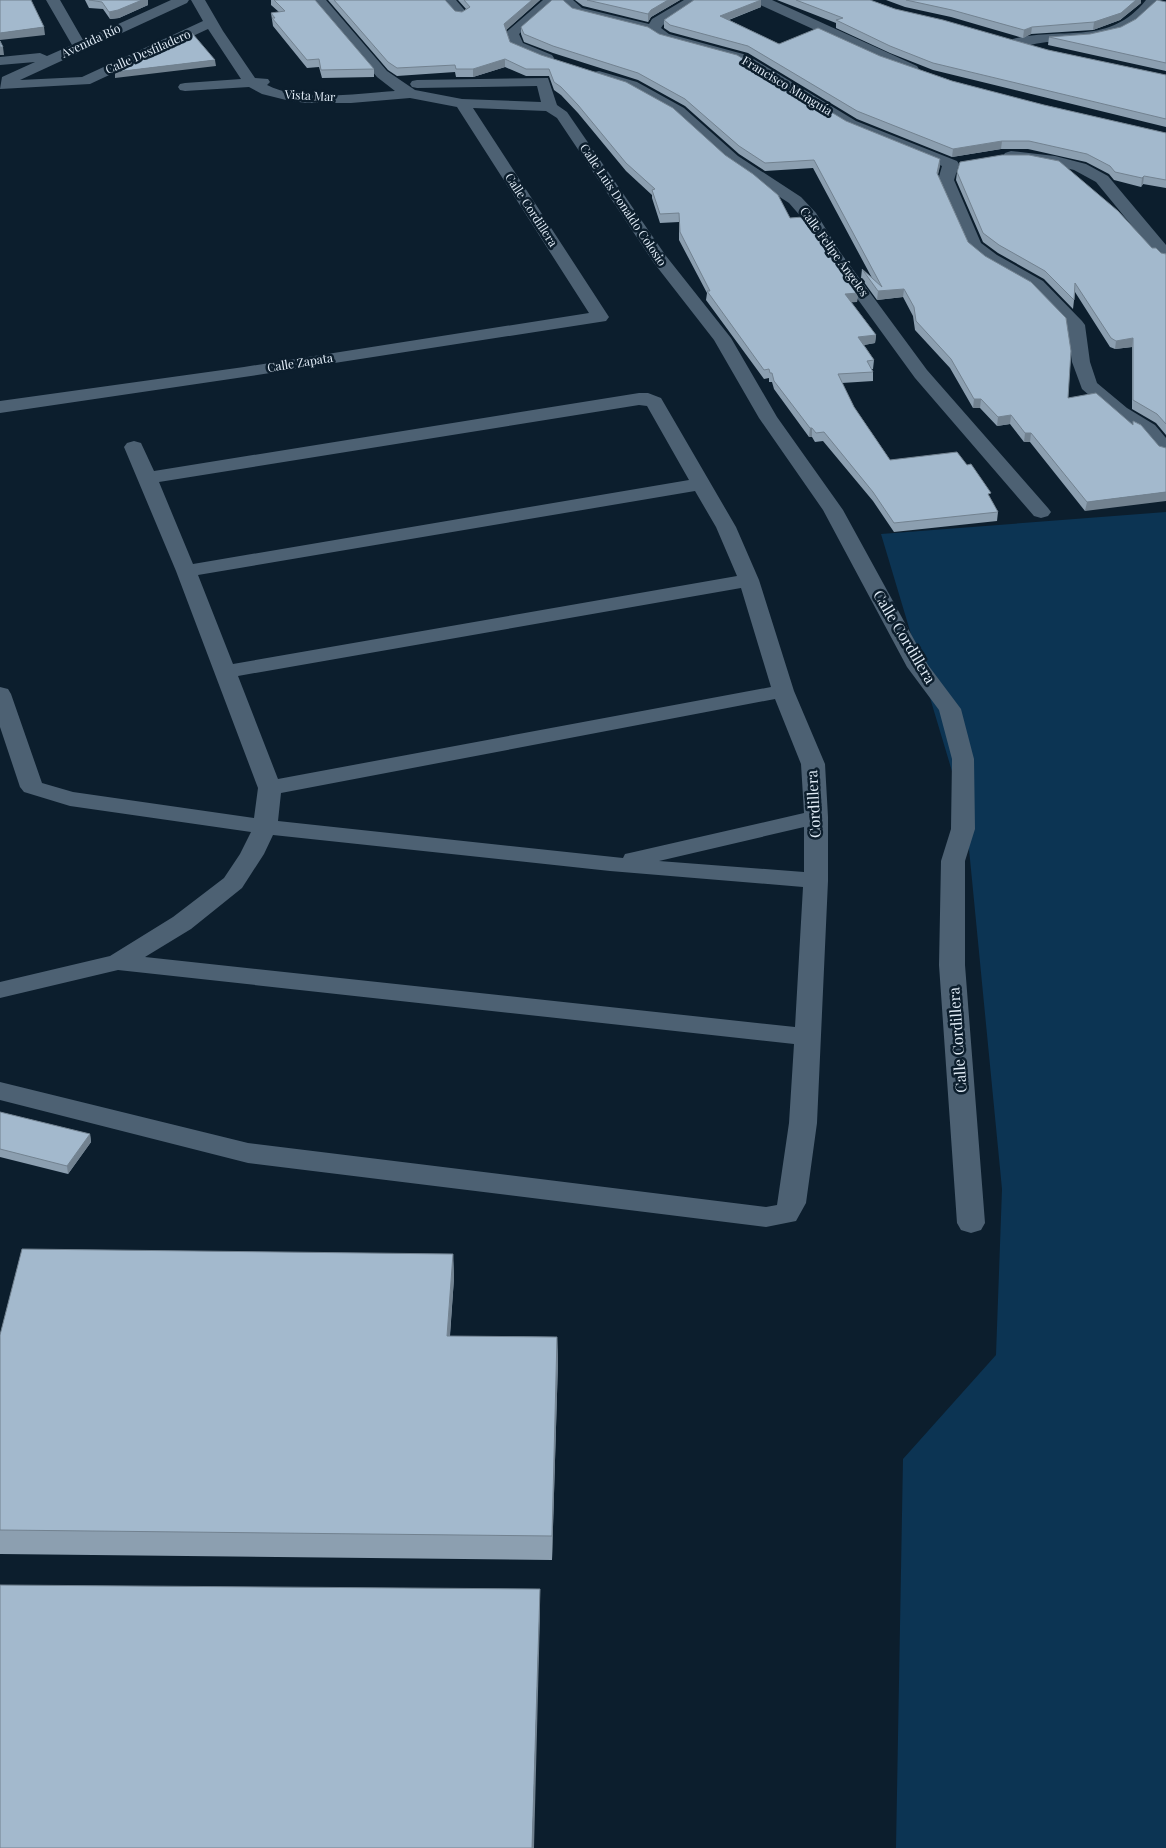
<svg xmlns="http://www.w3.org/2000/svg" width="1166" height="1848" font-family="'Playfair Display',serif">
	<rect width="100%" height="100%" fill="#0c1e2d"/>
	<path fill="#0c3453" d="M1166,512V1848H896L903,1459L996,1355L1002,1189L966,818L881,534Z"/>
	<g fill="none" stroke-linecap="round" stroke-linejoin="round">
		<path fill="#4d6173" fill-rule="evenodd" d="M46,0H60L83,40L171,0H189L187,3L20,80L82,77L203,21L191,0H205L223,31L255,78L268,79L270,82L267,85C301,103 359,93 395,91L377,77L312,0H326L387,71L415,90L462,99L541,102L537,86L417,88L412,87L410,84L412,81L417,80L548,78L557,105L567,112L666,256L731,338L777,417L843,510L928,665L961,709L974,759L975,829L965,861V965L985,1223L981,1230L971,1233L961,1230L957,1223L939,965L941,861L951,829L952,759L939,710L907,667L823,510L759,418L714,340L654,263L557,118L546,111L473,108L609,317L606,321L244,377L0,413V401L244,367L589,313L457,107L410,98L351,103H306L286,100L262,94L249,87L185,91L180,90L178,87L180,84L185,83L241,79L208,29L90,84L0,89L2,77L35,62L0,65V57L40,53L47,56L72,45Z
			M441,0H456L468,14L461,18L456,17Z
			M543,0H558L519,34L523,43L552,55L554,58L552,61L547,62L512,49L505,33Z
			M558,0H573L582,8L649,24L652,19L684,0H701L663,25L661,28L669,34L747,55L856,121L957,161L959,164L954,180L981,243L997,255L1043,281L1082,321L1085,325L1090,362L1097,383L1127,408L1155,425L1166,438V456L1159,454L1141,433L1113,416L1082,389L1072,362L1067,326L1031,289L985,263L968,249L938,180L942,166L846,127L737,61L659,40L649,33L572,14Z
			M754,0H772L917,66L919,69L917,72H907L756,3Z
			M1146,0H1160C1131,42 1094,41 1047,42C1036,43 1023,48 1013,45L1011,42L1013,39C1064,26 1108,47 1146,0Z
			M599,71L637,82L684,108L738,156L801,197L816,213L840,252L927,370L1048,508L1051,512L1048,516L1041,518L1034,516L915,378L827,257L803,219L789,203L726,162L674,114L627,88L594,78L592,75L594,72Z
			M1011,151L1055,156L1086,164L1108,176L1166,245V261L1160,260L1096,182L1074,170L1049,164L1005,159L1003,156L1005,153Z
			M639,393H648L661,398L736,527L759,580L794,691L825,764L828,817V881L817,1123L806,1203L796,1221L766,1227L248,1163L0,1100V1082L248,1143L766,1207L777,1205L789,1123L794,1044L118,970L0,998V982L110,956L173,917L224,878L240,854L251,832L70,806L24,792L20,787L0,727V687L8,689L11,694L42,783L73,792L254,818L258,788L176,571L124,447L127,443L134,441L141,443L154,471ZM639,405L647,406L689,480L193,564L159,482ZM695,491L716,527L737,576L233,664L198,575ZM741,588L771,687L278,779L238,676ZM775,699L801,764L804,813L634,852L625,854L623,858L278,821L281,793ZM804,827V872L659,861ZM273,835L610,871L803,887L795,1027L145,957L191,929L242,888L264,854Z"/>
	</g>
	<path fill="#8c9fb0" d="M85,0H148V5L119,18L110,19L103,9L89,8Z
		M271,0H315L374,69V77L322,78L319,67L307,68L273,26L271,13L279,12L271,5Z
		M328,0H445L455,11L462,12L466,9L458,0H540L506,30L510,42L790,218L858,293L857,302H851L876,335L875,343L864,345L874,360L873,369H872L873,372V381L842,383L854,407L890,460L990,498L998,512L997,521L894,532L873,501L823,441L815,442L812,437H809L774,389L772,382H769V378L764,379L706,300L707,293L679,240V222L660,223L652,198V195L626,171L578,113L561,95L554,90L549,76H526L505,67L473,77H456L455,72L397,76L388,70Z
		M575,0H680L651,17L648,22L583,6Z
		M761,0V7L729,20L779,44L880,56L952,81L1044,105L1166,133V188L1143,184L1141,187L1114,180L1109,174L1086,162L1028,149H1001L952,157L857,119L748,53L670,32L664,28V20Z
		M777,0H870L895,9L1048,50L1166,75V127L933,70L890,53L836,28V23Z
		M886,0H1141V3L1120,20L1093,30L1031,34L1023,38L951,17L905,7Z
		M1166,2V71L1048,45L1049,37L1090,34L1121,27L1136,19Z
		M572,8L659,34L846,121L940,159L938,175L968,242L1068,398L1133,425V421L1141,425L1085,511L1030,442H1024L1010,424L997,426L980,408H973L950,368L915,330L913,316L903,297L877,300L861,278L862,269L872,278L813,168L765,171L739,154L685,106L638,80L553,53L524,42L521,34V27Z
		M957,172L1152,248L1161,253L1166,254V435L1156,423L1132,409V347L1115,349L1110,347L1075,292L1073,309L1044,279L998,253L983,242L956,180Z
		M0,1112L90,1134L91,1142L68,1174L0,1157Z
		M453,1254L454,1278L450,1336L557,1337L558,1361L552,1560L0,1554V1335Z"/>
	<path fill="#728290" d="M142,0H148V5L119,18L110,19L109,12Z
		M532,0H540L504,32V24Z
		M668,0H680L651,17L648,22V14L651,10Z
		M761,0V7L720,23V16Z
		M1136,0H1141V3L1120,20L1093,30L1094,22Z
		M44,27L45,35L0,40V33Z
		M1032,27L1031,34L1023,38L1024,30Z
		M0,47H3L4,55H0Z
		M505,59V67L473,77V69Z
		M215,60L216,66L115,78V72Z
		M1002,141L1001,149L952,157L953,149Z
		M940,159V167L936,181L937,173Z
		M1144,176L1143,184L1141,187L1142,178Z
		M904,289L903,297L877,300L878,291Z
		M858,293L857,302L844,303L845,294Z
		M876,335L875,343L858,346V337Z
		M1133,338L1132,347L1115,349L1116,341Z
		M974,399H981L980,408H973Z
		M1011,415L1010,424L997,426L998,417Z
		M810,428H812V437H809Z
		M1025,433H1031L1030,442H1024Z
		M1166,492V501L1085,511L1087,502Z
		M90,1134L91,1142L68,1174L67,1166Z
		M453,1254L454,1278L448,1360L447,1336Z
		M557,1337L558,1361L552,1560V1536Z
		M540,1589V1614L534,1848H532Z"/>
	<path fill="#a3b9cd" stroke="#728290" d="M0,0H31L44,27L0,33Z
		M89,0H142L118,10L109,12L102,2Z
		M274,0H315L374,69L321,70L319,59L307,60L272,18H275L271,13L285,11Z
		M334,0H445L455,11L462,12L470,7L464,0H532L504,24L510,42L541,55L626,82L673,108L725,155L753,174L778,195L790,218L803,217L809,222L858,293L845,294L876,335L858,337L874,360L867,361L873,372L838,374L854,407L890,460L957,452L967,465L971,464L991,493L988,494L998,512L894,523L873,492L824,432L816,433L812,428H810L774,381L772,373H770L769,369L764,370L707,291H710L680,232L679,213L660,214L652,190L655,189L626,163L578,105L561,87L554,82L549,69H526L505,59L473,69H456L455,65L397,68L388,62Z
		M552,0H563L572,8L648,27L659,34L737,55L846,121L940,159L937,173L968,242L985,256L1031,282L1066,318L1071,351L1068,398L1096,393L1133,425V421L1141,425L1159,446L1166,448V492L1087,502L1031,433H1025L1011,415L998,417L981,399H974L951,359L916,321L914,307L904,289L878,291L862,269L882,287L814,160L765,163L739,146L685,99L638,73L553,46L524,34L521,27Z
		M587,0H668L651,10L648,14Z
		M694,0H761L720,16L779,44L818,28L880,56L952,81L1044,105L1166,133V180L1144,176L1142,178L1115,172L1110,166L1087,154L1029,141H1002L953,149L857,111L748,46L670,25L664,20Z
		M796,0H870L895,9L943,20L1048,50L1166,75V119L933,63L890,46L836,20L843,18Z
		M906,0H1136L1121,13L1094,22L1032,27L1024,30L952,10Z
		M1157,0L1166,2V63L1049,37L1090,34L1121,27L1136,19Z
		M192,33L215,60L115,72L114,69Z
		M0,41L3,47H0Z
		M1002,155H1029L1059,161L1118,211L1152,248H1156L1161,253L1166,254V424L1157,414L1133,400V338L1116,341L1111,338L1075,283L1074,300L1045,271L999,245L983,233L957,172L960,162Z
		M0,1112L90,1134L67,1166L0,1149Z
		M22,1249L453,1254L447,1336L557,1337L552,1536L0,1530V1335Z
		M0,1585L540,1589L532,1848H0Z"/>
	<g text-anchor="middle" stroke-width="5" stroke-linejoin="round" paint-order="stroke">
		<g font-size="12" fill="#e1ecf7" stroke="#0c1e2d">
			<text transform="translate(91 41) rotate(-25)" y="4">Avenida Río</text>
			<text transform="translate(148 52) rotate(-24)" y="4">Calle Desfiladero</text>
			<text transform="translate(787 86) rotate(31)" y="4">Francisco Munguía</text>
			<text transform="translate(310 96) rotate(3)" y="4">Vista Mar</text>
			<text transform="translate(623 205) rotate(56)" y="4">Calle Luis Donaldo Colosio</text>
			<text transform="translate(531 210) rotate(57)" y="4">Calle Cordillera</text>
			<text transform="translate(834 252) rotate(54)" y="4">Calle Felipe Ángeles</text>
			<text transform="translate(300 363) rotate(-9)" y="4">Calle Zapata</text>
		</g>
		<g font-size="15" fill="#e1ecf7" stroke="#0c1e2d">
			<text transform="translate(904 637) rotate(59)" y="5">Calle Cordillera</text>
			<text transform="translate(814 804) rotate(-93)" y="5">Cordillera</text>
			<text transform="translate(958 1040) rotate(-94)" y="5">Calle Cordillera</text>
		</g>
	</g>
</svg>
